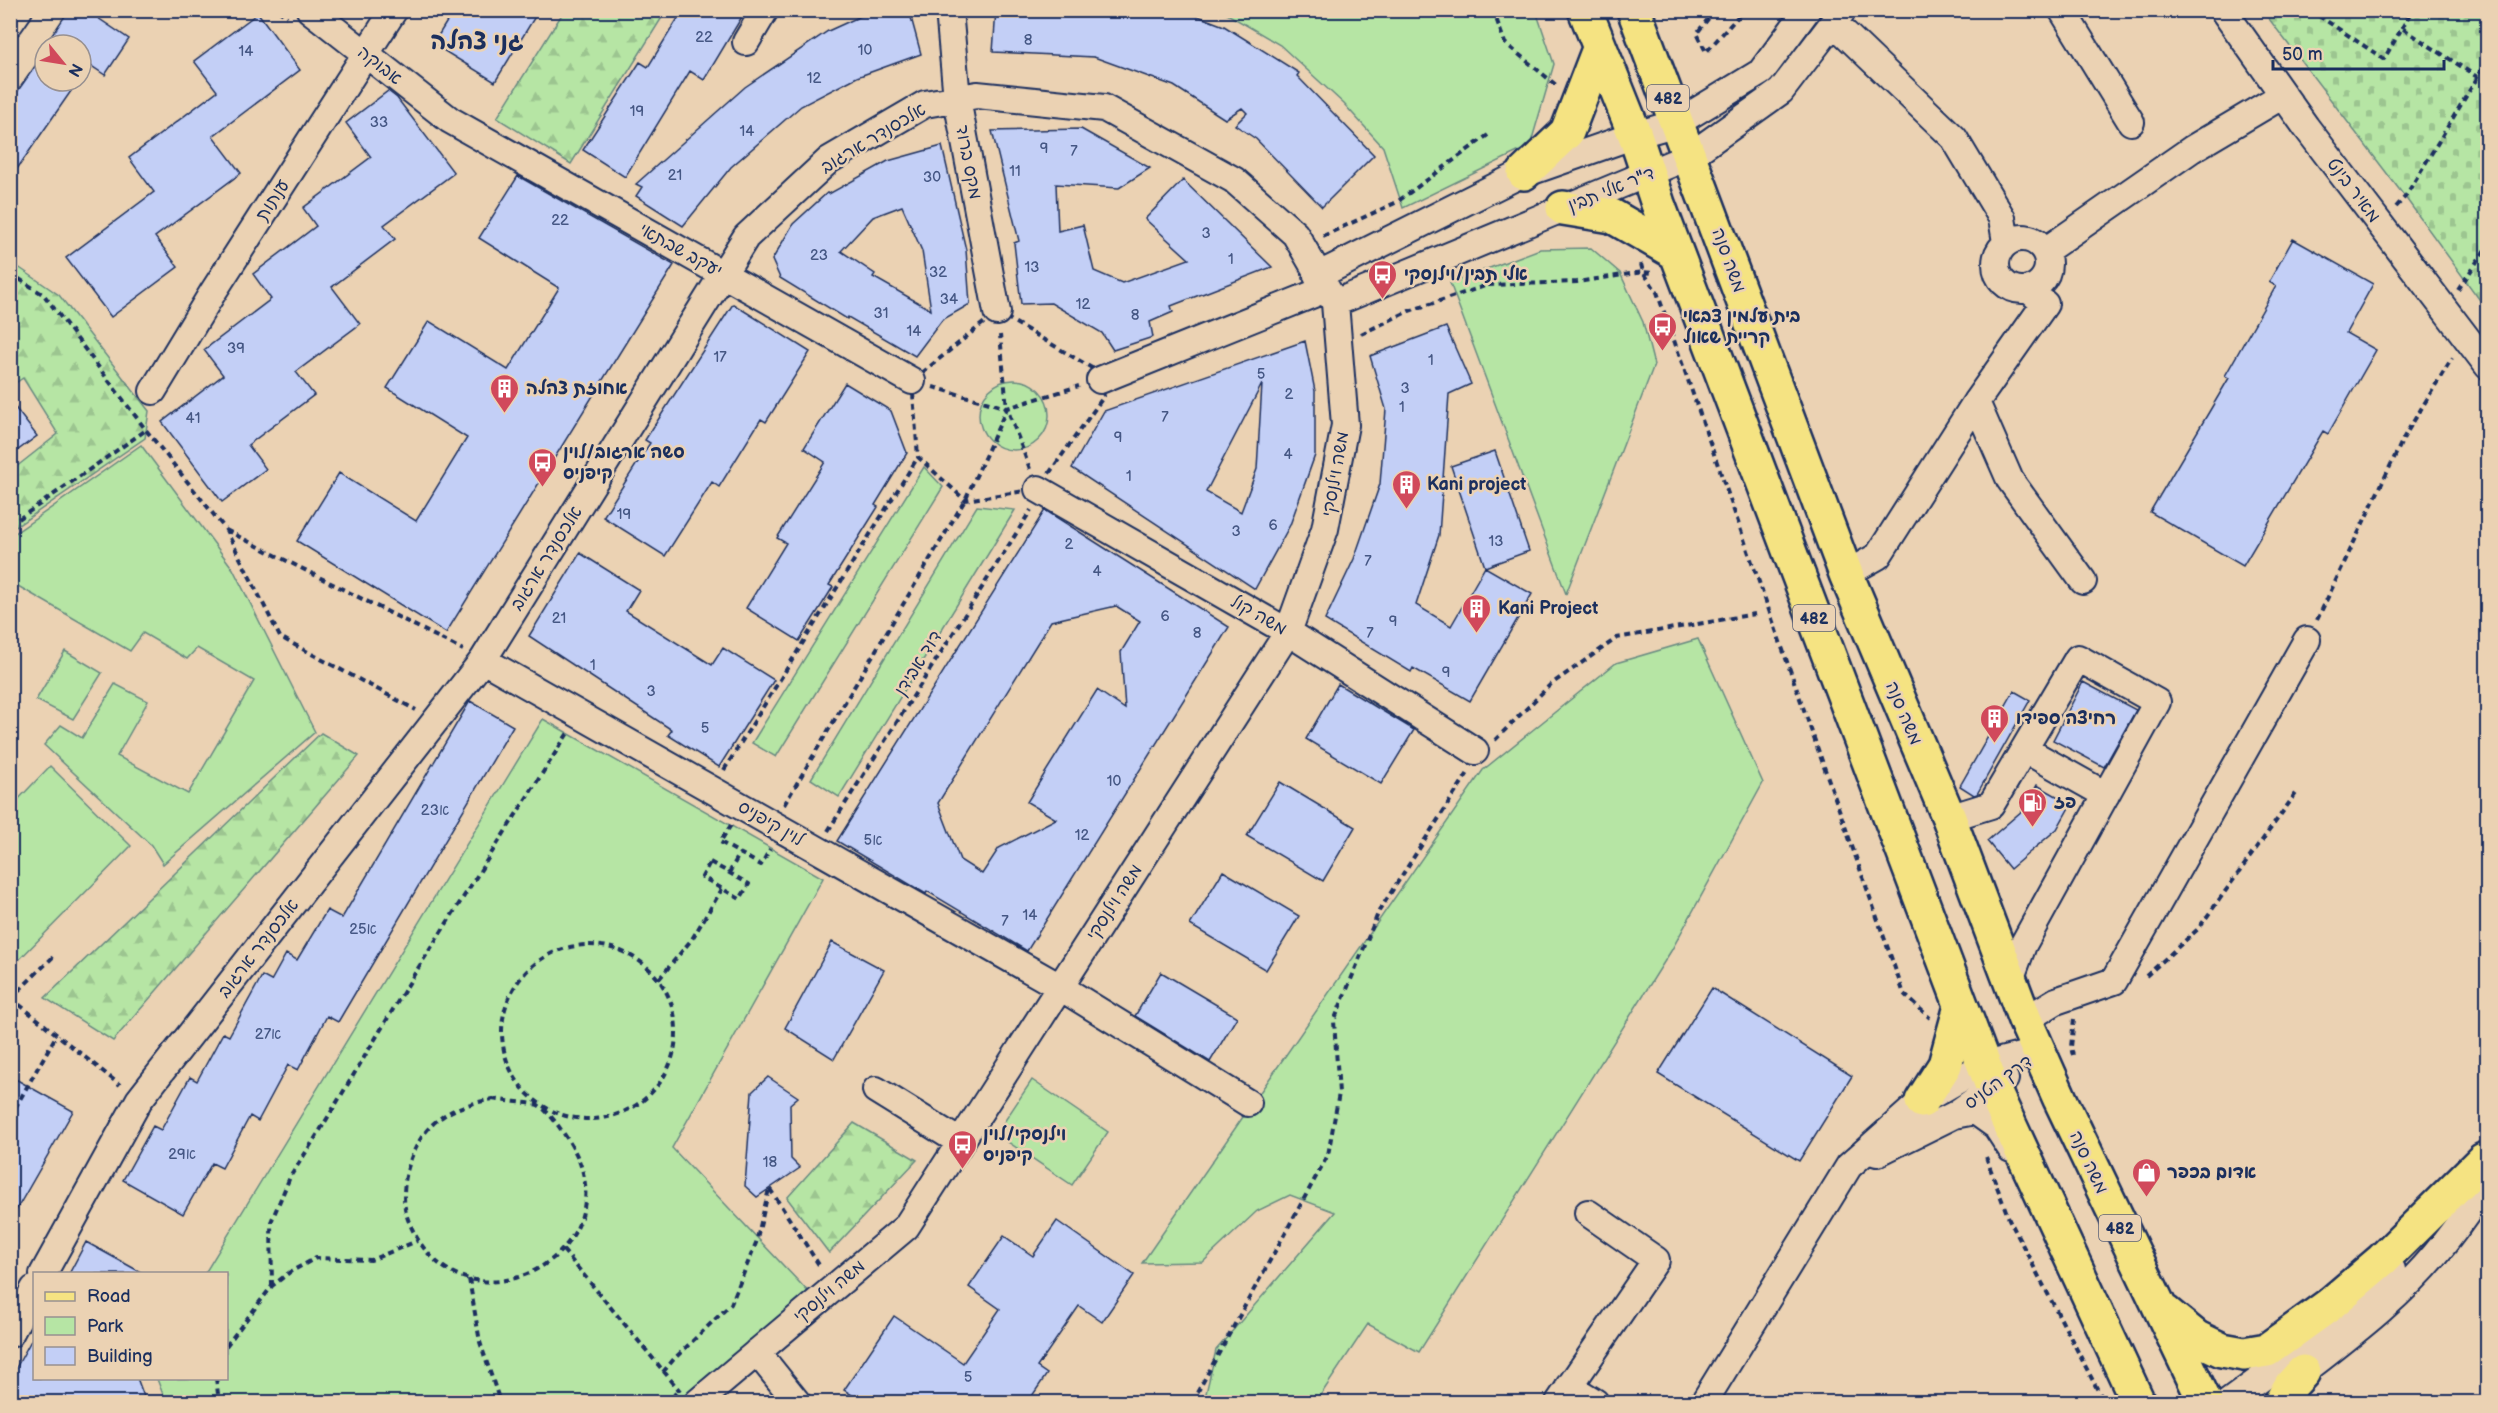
<svg xmlns="http://www.w3.org/2000/svg" width="2498" height="1413" font-family="'Balsamiq Sans','Playpen Sans Hebrew',sans-serif">
	<defs>
		<pattern id="forest-firs" width="22" height="20" patternUnits="userSpaceOnUse" patternTransform="scale(1.5)"><rect width="22" height="20" fill="#b6e5a4"/><path d="M5 1l3.5 6h-7zM16 11l3.5 6h-7z" fill="#9cc590"/></pattern>
		<pattern id="cemetery-stones" width="16" height="16" patternUnits="userSpaceOnUse" patternTransform="scale(1.5)"><rect width="16" height="16" fill="#b6e5a4"/><path d="M2 7V4a2 2 0 0 1 4 0v3zM10 15v-3a2 2 0 0 1 4 0v3z" fill="#9cc590"/></pattern>
	</defs>
	<rect width="100%" height="100%" fill="#ebd2b3"/>
	<filter id="ink" filterUnits="userSpaceOnUse"><feTurbulence type="fractalNoise" baseFrequency=".0167" numOctaves="2"/><feDisplacementMap in="SourceGraphic" scale="12" xChannelSelector="R" yChannelSelector="G"/><feConvolveMatrix kernelMatrix="1 2 1 2 8 2 1 2 1" color-interpolation-filters="sRGB"/></filter>
	<g filter="url(#ink)">
		<path fill="#b6e5a4" stroke="#688a81" stroke-width="1.5" d="M1222,11H1536L1554,64L1530,146L1403,208L1383,147L1344,104L1280,45Z
			M1591,248L1620,273L1643,322L1654,365L1566,594L1450,283L1540,249Z
			M979 415a35 35 0 1 1 70 0a35 35 0 1 1-70 0Z
			M141,445L233,569L315,732L163,864L151,845L44,745L61,725L82,738L115,684L148,701L117,756L188,794L254,681L197,648L187,659L143,633L130,651L11,582V536Z
			M924,467L943,487L776,757L752,743Z
			M977,506L1015,510L839,797L811,779Z
			M1698,639L1763,783L1671,951L1419,1352L1368,1324L1316,1402H1204L1216,1350L1335,1212L1290,1195L1257,1211L1203,1262L1142,1263L1483,770L1616,663Z
			M65,651L102,673L73,719L36,700Z
			M543,719L823,878L672,1148L817,1301L695,1402H166L157,1379L226,1378V1274L205,1273Z
			M50,766L131,846L11,968V807Z
			M1032,1080L1108,1132L1072,1185L996,1134Z"/>
		<path fill="url(#forest-firs)" stroke="#688a81" stroke-width="1.5" d="M564,11H666L571,164L497,118Z
			M11,262L59,295L149,411L145,438L11,530V471L58,434L23,378L11,386Z
			M321,733L359,756L113,1041L45,998Z
			M854,1123L917,1160L829,1253L787,1198Z"/>
		<path fill="url(#cemetery-stones)" stroke="#688a81" stroke-width="1.5" d="M2263,11H2487V310L2405,197Z"/>
		<path fill="#c3cff6" stroke="#1b2f5e" stroke-width="1.5" fill-rule="evenodd" d="M69,10H86L129,39L105,75L81,59V45H60L50,38Z
			M454,10H539L495,82L433,44Z
			M683,10H746L704,80L690,71L625,177L583,150L640,62L648,67Z
			M874,10H909L921,54L857,77L801,106L731,167L683,226L636,196L642,187L636,184L745,87L828,31Z
			M996,10H1182L1224,26L1299,73L1297,76L1374,155L1322,207L1256,139L1235,125L1247,113L1242,108L1225,119L1174,86L1094,57L993,52Z
			M258,13L300,70L213,136L241,173L155,237L178,267L111,317L66,258L154,192L129,158L217,91L194,61Z
			M45,52V81H78L10,179V102Z
			M388,91L397,98L454,173L384,225L395,239L332,287L360,324L296,372L314,395L248,445L266,469L222,502L162,422L223,375L204,350L271,299L253,274L316,226L303,208L371,157L346,123Z
			M1081,129L1150,168L1119,188L1056,184L1058,231L1083,225L1094,271L1122,283L1189,259L1145,219L1183,180L1272,267L1171,306L1173,312L1150,322L1153,337L1113,350L1102,333L1051,303L1021,304L1014,243L1019,241L992,131Z
			M942,146L966,250L970,304L942,320L915,356L848,317L847,319L780,278L772,260L793,224L827,193L829,194L888,161ZM902,206L922,251L931,310L873,277L875,274L841,251L873,217Z
			M518,176L674,265L446,633L297,541L339,473L416,521L467,438L387,388L429,321L508,370L559,288L479,238Z
			M2293,239L2373,284L2346,333L2376,350L2328,434L2323,431L2243,566L2150,512L2229,378L2225,376L2276,286L2269,282Z
			M733,304L810,352L766,422L761,419L719,487L712,482L665,556L603,517L650,443L645,440Z
			M1446,327L1471,384L1449,394L1439,535L1416,605L1451,626L1485,567L1532,594L1470,701L1413,668L1411,672L1325,620L1354,559L1380,484L1386,409L1370,356Z
			M1305,341L1315,391V455L1290,525L1255,589L1072,468L1104,411ZM1262,384L1257,469L1241,512L1206,492Z
			M845,383L891,411L907,453L875,505L878,507L829,585L833,587L799,641L746,608L786,543L777,538L825,462L804,448Z
			M10,401L37,436L10,456Z
			M1495,451L1529,551L1485,567L1451,466Z
			M1045,510L1229,627L1027,951L927,891L926,894L837,841ZM1116,606L1140,621L1121,652L1125,709L1097,690L1027,802L1056,819L999,848L982,874L960,860L938,803L1051,621Z
			M580,553L639,590L626,611L712,665L723,648L774,680L719,767L668,735L672,730L529,636Z
			M2083,682L2136,710L2104,767L2053,740Z
			M1338,684L1414,730L1381,784L1306,739Z
			M2014,691L2030,700L1977,794L1974,795L1960,786Z
			M470,701L513,726L338,1022L327,1016L298,1070L288,1065L258,1121L250,1116L222,1168L212,1163L183,1214L123,1180L153,1126L161,1130L190,1077L197,1081L223,1033L229,1036L262,976L271,981L286,954L297,960L327,910L342,918Z
			M1280,782L1355,827L1323,881L1247,836Z
			M2037,785L2071,804L2057,829L2010,869L1987,841L2023,810Z
			M1223,871L1299,916L1266,970L1190,925Z
			M832,942L884,970L834,1059L785,1028Z
			M1161,972L1237,1017L1210,1062L1135,1016Z
			M1712,988L1852,1076L1799,1161L1658,1074Z
			M10,1076L73,1111L10,1221Z
			M768,1077L798,1097L790,1104L791,1159L800,1168L757,1197L745,1186L752,1092Z
			M1057,1221L1134,1275L1102,1322L1079,1306L1037,1367L1047,1374L1028,1402H863L844,1390L894,1316L963,1363L1000,1309L969,1287L1004,1236L1033,1256Z
			M86,1242L144,1274H69Z
			M34,1335V1378H137L146,1402H10V1379Z"/>
		<g fill="none" stroke-linecap="round" stroke-linejoin="round">
			<defs>
				<path id="minor" d="M310,10L450,120L912,381
					M949,10L957,99L997,312
					M2062,10L2131,122
					M2223,10L2306,127L2488,366
					M10,23L19,10
					M1834,23L1954,138L2002,218L2006,242
					M746,42L765,10
					M1996 264a26 26 0 1 1 52 0a26 26 0 1 1-52 0Z
					M2045,251L2192,149L2283,95
					M1317,276L1515,177L1635,135L1677,123L1761,72L1807,10
					M1335,303L1690,156L1781,91L1843,10
					M1100,380L1326,289
					M153,391L213,292L394,10
					M1976,402L2010,480L2083,581
					M1038,489L1288,632L1475,751
					M1846,574L1878,556L1976,402L2045,304L2028,289
					M483,660L1060,987L1248,1103
					M2024,749L2106,795
					M1949,818L1991,805L2078,658L2157,702L2023,945L2010,980
					M2025,1020L2056,1001L2114,981L2307,640
					M876,1090L960,1142
					M1954,1115L1975,1111L1996,1126L2011,1149
					M1877,1153L1954,1115L2005,1079
					M43,1274L139,1100L483,660L746,237L829,160L925,104L977,95L1104,108L1234,180L1295,234L1335,303L1345,425L1325,529L1288,632L906,1227L698,1402
					M10,1334L34,1289
					M757,1352L797,1402
					M2303,1372C2352,1334 2405,1294 2443,1245C2459,1225 2474,1203 2488,1180
					M1569,1386L1595,1402
					M1559,1402L1656,1260L1588,1213
					M1704,1402L1849,1166L1922,1101L1984,1065L2040,1051
					M2229,1402L2307,1345L2365,1297L2392,1270"/>
				<path id="major" d="M1585,10L1635,135L1658,204L1993,1089L2138,1402
					M1634,10L1846,574L1949,818L2025,1020L2060,1099L2205,1402
					M1524,173L1567,132L1599,49
					M1563,208L1612,216L1676,253
					M1922,1101L1945,1065L1961,1006
					M2165,1312L2197,1338L2222,1350L2244,1354L2267,1350L2328,1306L2382,1260L2483,1160
					M2281,1402L2291,1385L2303,1372"/>
			</defs>
			<use href="#minor" stroke="#1b2f5e" stroke-width="30"/>
			<use href="#major" stroke="#1b2f5e" stroke-width="38"/>
			<path stroke="#1b2f5e" stroke-width="4" stroke-dasharray="6 4.5" stroke-linecap="butt" d="M278,10L287,17
				M1493,10L1505,43L1556,85
				M1715,10L1697,33L1706,52L1744,10
				M2310,10L2384,59L2402,28L2488,84
				M2402,28L2412,10
				M2396,207L2405,197L2488,60
				M1323,236L1397,202L1488,135
				M1641,264L1643,272L1657,292L1904,994L1930,1018
				M10,273L44,295L146,430L226,530L280,637L416,710
				M2458,290L2488,245
				M997,312L1097,371L1104,396L1038,489L965,500L918,457L912,381Z
				M1361,334L1409,311L1488,285L1577,282L1643,272L1655,273
				M933,387L1007,408
				M1030,469L1007,408L1079,386
				M10,525L146,430
				M226,530L463,650
				M2317,620L2404,437L2452,358
				M1495,740L1550,685L1617,638L1755,614
				M724,770L918,457
				M784,805L965,500L1007,408L1000,335
				M731,825L720,842L761,865L770,849
				M828,831L1031,510
				M710,862L749,884L740,899L702,877Z
				M729,873L740,853
				M502 1032a87 87 0 1 1 174 0a87 87 0 1 1-174 0Z
				M2146,976L2198,929L2297,792
				M659,979L692,939L722,889
				M11,998L120,1085
				M11,998L53,957
				M10,1009L17,1003
				M2073,1056L2071,1047L2074,1019
				M493,1099C501,1101 534,1103 538,1105C549,1111 563,1132 570,1143C638,1251 462,1348 409,1222C395,1190 412,1135 442,1117C458,1106 474,1103 493,1099Z
				M10,1117L57,1034
				M1986,1157L2009,1219L2104,1402
				M770,1189L821,1268
				M563,1250L680,1391
				M469,1279L480,1342L500,1402
				M272,1286L271,1222L290,1177L319,1132L415,973L568,733
				M226,1346L272,1286L290,1272L316,1258L371,1260L417,1241
				M663,1372L674,1359L731,1304L756,1243L769,1189
				M216,1378L219,1402
				M666,1402L676,1393
				M1192,1402L1328,1155L1339,1093L1334,1021L1379,911L1468,773"/>
			<use href="#minor" stroke="#ebd2b3" stroke-width="26"/>
			<use href="#major" stroke="#f5e382" stroke-width="33"/>
		</g>
	</g>
	<defs>
		<symbol id="bus-pin" viewBox="-11 -11 22 30"><path d="M0 17L-7.5 6A9.5 9.5 0 1 1 7.5 6Z" fill="#d1495b" stroke="#ebd2b3"/><path d="M-5-6H5V4H4V6H2V4H-2V6H-4V4H-5ZM-3.5-4V0h7V-4ZM-3.5 1.2v1.5H-2V1.2ZM2 1.2v1.5H3.5V1.2Z" fill="#fff"/></symbol>
		<symbol id="building-pin" viewBox="-11 -11 22 30"><path d="M0 17L-7.5 6A9.5 9.5 0 1 1 7.5 6Z" fill="#d1495b" stroke="#ebd2b3"/><path d="M-4-6H4V6H1V3H-1V6H-4ZM-2.5-4.3h1.7v1.8h-1.7ZM.8-4.3h1.7v1.8H.8ZM-2.5-1h1.7V.8h-1.7ZM.8-1h1.7V.8H.8Z" fill="#fff"/></symbol>
		<symbol id="fuel-pin" viewBox="-11 -11 22 30"><path d="M0 17L-7.5 6A9.5 9.5 0 1 1 7.5 6Z" fill="#d1495b" stroke="#ebd2b3"/><path d="M-5.5-6h7V0h2V4h1.3V-2.5L3-4.5l.8-.8L6-3V5H2.5V1h-1V6h-7ZM-4.2-4.7v3.2H.2V-4.7Z" fill="#fff"/></symbol>
		<symbol id="shop-pin" viewBox="-11 -11 22 30"><path d="M0 17L-7.5 6A9.5 9.5 0 1 1 7.5 6Z" fill="#d1495b" stroke="#ebd2b3"/><path d="M-5-2.5h2.3a2.7 3.5 0 0 1 5.4 0H5L5.5 6h-11ZM-1.5-2.5h3a1.5 2.3 0 0 0-3 0Z" fill="#fff"/></symbol>
	</defs>
	<g fill-rule="evenodd">
		<use href="#bus-pin" x="1366" y="258" width="33" height="45"/>
		<use href="#bus-pin" x="1646" y="310" width="33" height="45"/>
		<use href="#building-pin" x="488" y="372" width="33" height="45"/>
		<use href="#bus-pin" x="526" y="446" width="33" height="45"/>
		<use href="#building-pin" x="1390" y="468" width="33" height="45"/>
		<use href="#building-pin" x="1460" y="592" width="33" height="45"/>
		<use href="#building-pin" x="1978" y="702" width="33" height="45"/>
		<use href="#fuel-pin" x="2016" y="786" width="33" height="45"/>
		<use href="#bus-pin" x="946" y="1128" width="33" height="45"/>
		<use href="#shop-pin" x="2130" y="1156" width="33" height="45"/>
	</g>
	<g text-anchor="middle" stroke-width="5" stroke-linejoin="round" paint-order="stroke">
		<g font-size="15" fill="#455784">
			<text x="704" y="42">22</text>
			<text x="1028" y="45">8</text>
			<text x="865" y="55">10</text>
			<text x="246" y="56">14</text>
			<text x="814" y="83">12</text>
			<text x="637" y="116">19</text>
			<text x="379" y="127">33</text>
			<text x="747" y="136">14</text>
			<text x="1044" y="153">9</text>
			<text x="1074" y="156">7</text>
			<text x="1015" y="176">11</text>
			<text x="675" y="180">21</text>
			<text x="932" y="182">30</text>
			<text x="560" y="225">22</text>
			<text x="1206" y="238">3</text>
			<text x="819" y="260">23</text>
			<text x="1231" y="264">1</text>
			<text x="1032" y="272">13</text>
			<text x="938" y="277">32</text>
			<text x="949" y="304">34</text>
			<text x="1083" y="309">12</text>
			<text x="881" y="318">31</text>
			<text x="1135" y="320">8</text>
			<text x="914" y="336">14</text>
			<text x="236" y="353">39</text>
			<text x="720" y="362">17</text>
			<text x="1431" y="365">1</text>
			<text x="1261" y="379">5</text>
			<text x="1405" y="393">3</text>
			<text x="1289" y="399">2</text>
			<text x="1402" y="412">1</text>
			<text x="1165" y="422">7</text>
			<text x="193" y="423">41</text>
			<text x="1118" y="442">9</text>
			<text x="1288" y="459">4</text>
			<text x="1129" y="481">1</text>
			<text x="624" y="519">19</text>
			<text x="1273" y="530">6</text>
			<text x="1236" y="536">3</text>
			<text x="1496" y="546">13</text>
			<text x="1069" y="549">2</text>
			<text x="1368" y="566">7</text>
			<text x="1097" y="576">4</text>
			<text x="1165" y="621">6</text>
			<text x="559" y="623">21</text>
			<text x="1393" y="626">9</text>
			<text x="1197" y="638">8</text>
			<text x="1370" y="638">7</text>
			<text x="593" y="670">1</text>
			<text x="1446" y="677">9</text>
			<text x="651" y="696">3</text>
			<text x="705" y="733">5</text>
			<text x="1114" y="786">10</text>
			<text x="435" y="815">23א</text>
			<text x="1082" y="840">12</text>
			<text x="873" y="845">5א</text>
			<text x="1030" y="920">14</text>
			<text x="1005" y="926">7</text>
			<text x="363" y="934">25א</text>
			<text x="268" y="1039">27א</text>
			<text x="182" y="1159">29א</text>
			<text x="770" y="1167">18</text>
			<text x="968" y="1382">5</text>
		</g>
		<g fill="#ebd2b3" stroke="#596078" stroke-width="1.5">
			<rect x="1647" y="85" width="42" height="26" rx="4.5"/>
			<rect x="1793" y="605" width="42" height="26" rx="4.5"/>
			<rect x="2099" y="1215" width="42" height="26" rx="4.5"/>
		</g>
		<g font-size="16" font-weight="bold" fill="#1b2f5e">
			<text x="1668" y="104">482</text>
			<text x="1814" y="624">482</text>
			<text x="2120" y="1234">482</text>
		</g>
		<g font-size="18" fill="#1b2f5e" stroke="#ebd2b3">
			<text transform="translate(380 65) rotate(38)" y="6">אבוקה</text>
			<text transform="translate(873 138) rotate(-31)" y="6">אלכסנדר ארגוב</text>
			<text transform="translate(969 162) rotate(79)" y="6">מקס ברוד</text>
			<text transform="translate(1611 189) rotate(-22)" y="6">ד"ר אלי תבין</text>
			<text transform="translate(2354 190) rotate(53)" y="6">מאיר בינט</text>
			<text transform="translate(272 200) rotate(-57)" y="6">ענתות</text>
			<text transform="translate(681 250) rotate(29)" y="6">יעקב שבתאי</text>
			<text transform="translate(1729 260) rotate(70)" y="6">משה סנה</text>
			<text transform="translate(1335 474) rotate(-80)" y="6">משה וילנסקי</text>
			<text transform="translate(546 558) rotate(-58)" y="6">אלכסנדר ארגוב</text>
			<text transform="translate(1259 615) rotate(30)" y="6">משה קול</text>
			<text transform="translate(918 663) rotate(-58)" y="6">דוד אבידן</text>
			<text transform="translate(1904 713) rotate(67)" y="6">משה סנה</text>
			<text transform="translate(771 823) rotate(30)" y="6">לוין קיפניס</text>
			<text transform="translate(1114 902) rotate(-57)" y="6">משה וילנסקי</text>
			<text transform="translate(258 948) rotate(-52)" y="6">אלכסנדר ארגוב</text>
			<text transform="translate(1998 1082) rotate(-36)" y="6">דרך הטניס</text>
			<text transform="translate(2089 1162) rotate(65)" y="6">משה סנה</text>
			<text transform="translate(829 1291) rotate(-40)" y="6">משה וילנסקי</text>
		</g>
		<g font-size="18" font-weight="bold" fill="#1b2f5e" stroke="#ebd2b3" text-anchor="start">
			<text x="1404" y="280">אלי תבין/וילנסקי</text>
			<text x="1683" y="322">בית עלמין צבאי<tspan x="1683" dy="21">קריית שאול</tspan></text>
			<text x="526" y="394">אחוזת צהלה</text>
			<text x="563" y="458">סשה ארגוב/לוין<tspan x="563" dy="21">קיפניס</tspan></text>
			<text x="1427" y="490">Kani project</text>
			<text x="1498" y="614">Kani Project</text>
			<text x="2016" y="724">רחיצה ספידו</text>
			<text x="2054" y="808">פז</text>
			<text x="983" y="1140">וילנסקי/לוין<tspan x="983" dy="21">קיפניס</tspan></text>
			<text x="2167" y="1178">אדום בכפר</text>
		</g>
		<g font-size="24" font-weight="bold" fill="#1b2f5e" stroke="#ebd2b3">
			<text x="477" y="49">גני צהלה</text>
		</g>
	</g>
	<rect width="2498" height="1413" fill="none" stroke="#ebd2b3" stroke-width="36"/>
	<rect x="18" y="18" width="2462" height="1377" fill="none" stroke="#1b2f5e" stroke-width="2" filter="url(#ink)"/>
	<rect x="33" y="1272" width="195" height="108" fill="#ebd2b3" stroke="#989191" stroke-width="1.5"/>
	<rect x="45" y="1292" width="30" height="9" fill="#f5e382" stroke="#989191" stroke-width="1.5"/>
	<text x="87" y="1302" font-size="18" fill="#1b2f5e">Road</text>
	<rect x="45" y="1317" width="30" height="18" fill="#b6e5a4" stroke="#989191" stroke-width="1.5"/>
	<text x="87" y="1332" font-size="18" fill="#1b2f5e">Park</text>
	<rect x="45" y="1347" width="30" height="18" fill="#c3cff6" stroke="#989191" stroke-width="1.5"/>
	<text x="87" y="1362" font-size="18" fill="#1b2f5e">Building</text>
	<g transform="translate(63 63) rotate(120)"><circle r="28" fill="#ebd2b3" stroke="#989191" stroke-width="1.5"/>
	<path d="M0-4.5L10 22L0 15L-10 22Z" fill="#d1495b"/>
	<text y="-9" font-size="16" font-weight="bold" text-anchor="middle" fill="#1b2f5e">N</text>
	</g>
	<path d="M2273 60v9h171v-9" fill="none" stroke="#1b2f5e" stroke-width="3"/>
	<text x="2282" y="60" font-size="18" fill="#1b2f5e" stroke="#ebd2b3" stroke-width="4.5" paint-order="stroke">50 m</text>
</svg>
